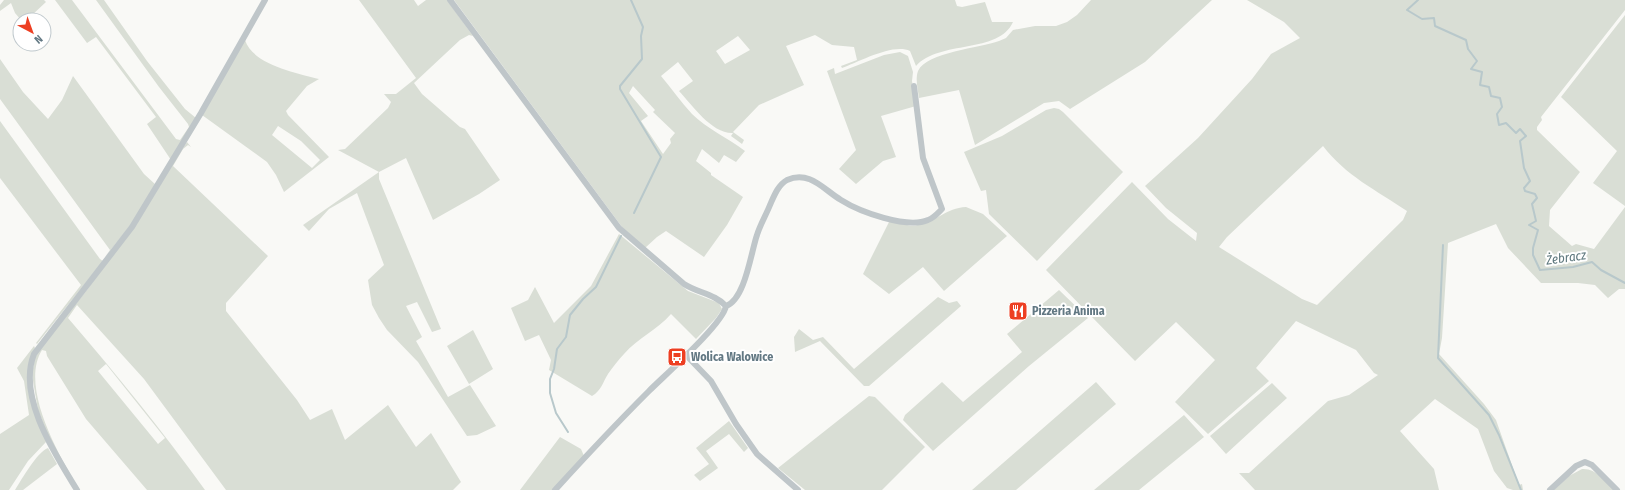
<svg xmlns="http://www.w3.org/2000/svg" width="1625" height="490" font-family="'Fira Sans Condensed',sans-serif">
	<rect width="100%" height="100%" fill="#f9f9f6"/>
	<path fill="#d9ded5" fill-rule="evenodd" d="M4,0H44L46,2L31,16L33,20H21L15,13L11,3L0,11V5Z
		M55,0H72L176,139L180,140L189,127L188,124L159,87L96,0H104L147,61L185,109L196,118L171,160L147,124L156,117L96,37L87,43Z
		M267,0L245,40C253,65 297,73 319,79L307,86L286,111L288,115L329,157L284,192L276,175L267,162L202,115ZM278,126L301,141L320,160L312,168L272,135Z
		M359,0H414L418,6L426,0H447L473,36L469,35L460,40L414,83L422,94L460,127L465,129L500,180L479,194L433,220L406,158L379,172V179L441,329L432,332L417,302L406,306L422,337L416,341L448,397L470,385L496,426L477,435L467,436L418,362L387,330L379,318L372,305L368,280L384,265L357,193L329,209L309,231L303,225L379,172L338,150L345,149L388,108L391,102L384,94H396L416,78Z
		M454,0H955L957,6L962,7L985,2L992,22H1013C999,54 939,40 916,66L910,51C893,43 859,62 842,68L841,66L857,60L854,47L832,45L815,35L786,46L804,85L759,105L733,132L744,140L742,144L731,136L733,133C712,134 692,105 679,91L693,81L678,62L661,76C671,88 681,102 692,114C707,129 728,138 745,151L736,162L724,155L719,163L702,149L696,161L711,173V175L743,197L727,225L704,257L666,231L657,237L645,248L622,227ZM738,36L750,50L725,64L716,51ZM633,86L655,110L653,112L675,133L670,139L671,143L663,154L641,121L648,116L629,93Z
		M1091,0H1212L1145,62L1070,109L1059,101L1044,103L975,145L959,90L919,98C918,90 915,79 918,71C927,52 980,48 999,41L1006,38L1013,30L1035,26H1056L1067,22L1077,15Z
		M1247,0H1625V10L1541,117L1542,120L1537,127V130L1580,172L1550,210L1549,226L1572,246L1576,244L1594,249L1625,207V289H1619L1608,298L1595,285L1578,283H1541L1508,248L1496,224L1448,243L1442,338L1439,354L1484,404L1496,420L1519,485L1522,484L1523,490H1513L1507,488L1494,471L1478,429L1435,399L1400,431L1434,469L1439,490H1255L1239,473H1249L1328,401L1349,395L1378,375L1374,373L1356,350L1296,321L1256,368L1269,381L1208,434L1175,402L1215,360L1176,322L1135,361L1046,270L1132,182L1168,219L1196,241L1197,233L1166,208L1145,186L1198,138L1252,79L1271,54L1300,38L1284,22ZM1323,146C1346,176 1376,190 1407,211L1403,220L1317,305L1302,299L1219,247L1227,237Z
		M1625,15V206L1593,183L1617,151L1561,97Z
		M900,52L908,56L913,72L912,81L916,106L881,116L896,157L883,161L856,184L839,169L856,150L827,71L834,68L835,74L884,55Z
		M0,59L23,92L48,119L62,100L73,76L144,174L156,185L133,222L105,257L110,250L0,99Z
		M1054,108L1059,109L1063,112L1123,172L1037,261L989,214L986,190L981,191L964,152L1002,136L1046,110Z
		M0,121L100,259L103,261L37,344L36,343L81,285L0,178Z
		M187,142L191,147L188,145L183,149L173,166L268,256L226,303V311L297,400L310,420L332,409L345,440L388,405L416,447L431,433L461,482L453,490H226L144,379L77,305L68,318C116,374 162,430 205,490H147L86,419L47,356L46,351L42,350C19,387 60,458 80,490H79L52,446L38,410L32,375L35,355L87,290ZM106,364L165,438L158,444L98,371Z
		M966,207L983,214L1007,236L944,291L923,267L889,294L863,274L890,220C899,223 909,227 918,225C936,222 946,208 966,207Z
		M619,234L688,291L719,303L722,309L716,318L696,339L671,314C657,330 638,338 624,354C618,360 613,367 608,374C603,382 601,391 592,396L549,370L551,360L539,335L525,341L511,308L528,300L535,287L554,323L591,286Z
		M1059,290L1088,318L1029,366L933,451L903,420L905,415L942,382L963,402L1022,352L1007,334Z
		M938,297L949,303L957,301L961,306L869,386H864L820,341L795,352L794,337L799,329L813,340L823,337L854,369Z
		M473,330L493,369L469,384L447,346Z
		M34,346L35,348L28,370L46,442L28,461L9,490H0V434L29,415L24,381L17,368Z
		M1096,382L1116,404L1016,490H972Z
		M1272,383L1287,398L1226,454L1210,436Z
		M869,396L875,397L925,447L882,490H805L778,468Z
		M1184,415L1204,437L1139,490H1094Z
		M729,421L748,448L744,452L729,434L706,451L718,468L700,481L694,475L709,464L696,448Z
		M560,437L581,449L584,456L554,490H520Z
		M48,448L57,464L23,490H15C22,479 37,452 48,448Z
		M1582,469C1596,468 1605,481 1614,490H1554L1569,476Z"/>
	<g fill="none" stroke-linecap="round" stroke-linejoin="round">
		<path stroke="#b8c8cb" stroke-width="2" d="M631,0L643,27L641,36L642,59L620,86V89L661,157L634,213
			M1418,0L1407,10L1422,19L1434,18L1435,26L1466,40L1468,49L1477,61L1471,69L1482,72L1480,85L1489,87L1491,96L1500,98L1502,107L1497,114L1499,125L1506,123L1516,133L1520,129L1526,136L1520,141L1524,168L1530,181L1524,188L1525,191L1535,194L1537,198L1532,204L1536,221L1529,225L1538,230L1533,248V255L1540,270L1573,267L1592,262L1601,270L1625,283
			M1443,245L1438,358L1489,415L1499,435L1521,490
			M568,432L556,413L550,393V379L554,369L557,349L566,337L570,315L583,299L596,287L621,236"/>
		<path stroke="#bfc6c9" stroke-width="6" d="M450,0L619,228L684,284C698,293 715,294 726,306
			M726,306C745,300 751,252 757,235C760,225 766,215 770,205C774,196 778,185 787,180C810,170 824,190 841,200C860,212 907,229 928,220C934,218 938,213 942,209L923,158L914,86
			M686,355L711,381L736,424L757,454L798,490
			M77,490C55,454 17,397 34,354L132,227L201,113L265,0
			M555,490C586,456 617,423 649,391C665,375 723,324 726,306
			M1550,490L1576,466L1585,462L1592,465L1617,490"/>
	</g>
	<defs>
		<symbol id="restaurant-square" viewBox="-11 -11 22 22"><rect x="-9" y="-9" width="18" height="18" rx="4" fill="#ed3f22" stroke="#fff"/><path d="M-5-6h1v4h1v-4h1v4h1v-4h1v5L-1.5 .5V6h-2V.5L-5-1ZM5-6V6H3V1.5H1.5Q1.5-4 5-6Z" fill="#fff"/></symbol>
		<symbol id="bus-square" viewBox="-11 -11 22 22"><rect x="-9" y="-9" width="18" height="18" rx="4" fill="#ed3f22" stroke="#fff"/><path d="M-5-6H5V4H4V6H2V4H-2V6H-4V4H-5ZM-3.5-4V0h7V-4ZM-3.5 1.2v1.5H-2V1.2ZM2 1.2v1.5H3.5V1.2Z" fill="#fff"/></symbol>
	</defs>
	<g fill-rule="evenodd">
		<use href="#restaurant-square" x="1007" y="300" width="22" height="22"/>
		<use href="#bus-square" x="666" y="346" width="22" height="22"/>
	</g>
	<g text-anchor="middle" stroke-width="4" stroke-linejoin="round" paint-order="stroke">
		<g font-size="12" font-weight="bold" fill="#627883" stroke="#fff" text-anchor="start">
			<text x="1032" y="315">Pizzeria Anima</text>
			<text x="691" y="361">Wolica Walowice</text>
		</g>
		<g font-size="13" font-style="italic" fill="#5d777d" stroke="#fff">
			<text transform="translate(1566 257) rotate(-8)" y="5">Żebracz</text>
		</g>
	</g>
	<g transform="translate(32 32) rotate(139)"><circle r="19" fill="#ffffff" stroke="#c0c9cd"/>
	<path d="M0-3L7 15L0 10L-7 15Z" fill="#ed3f22"/>
	<text y="-6" font-size="11" font-weight="bold" text-anchor="middle" fill="#627883">N</text>
	</g>
</svg>
